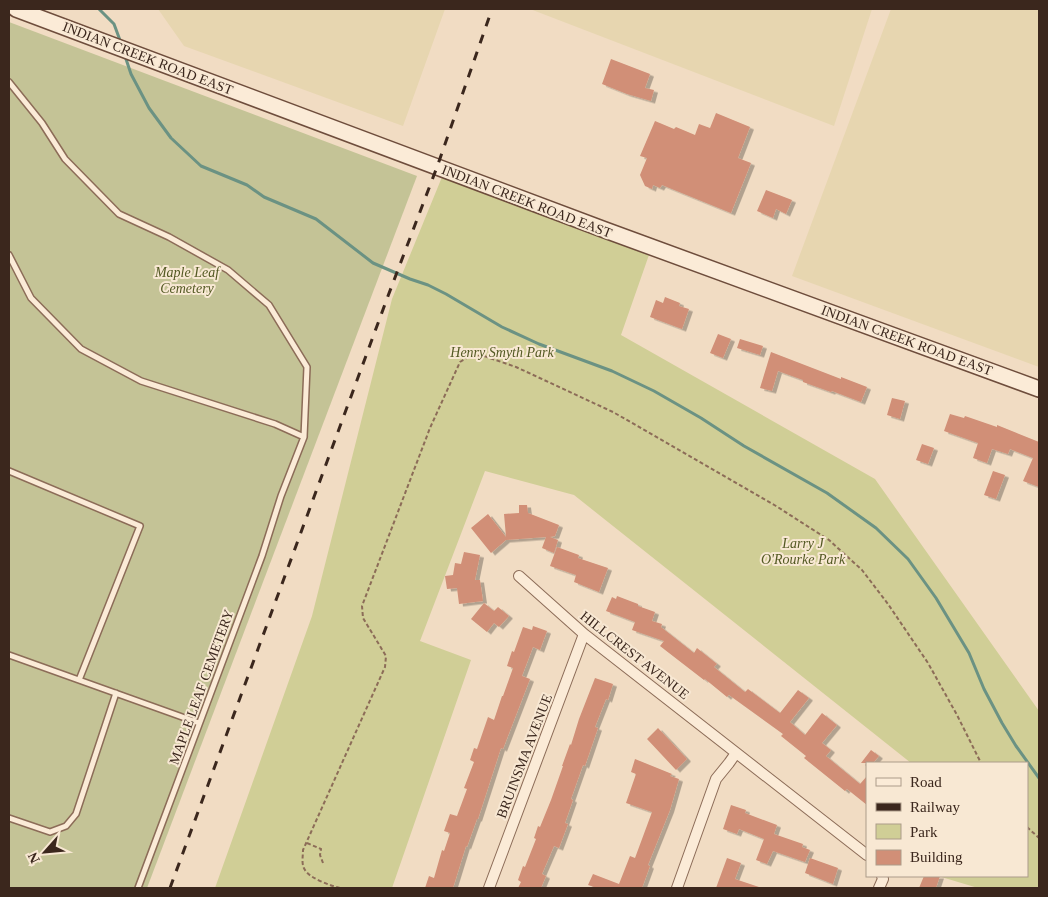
<svg xmlns="http://www.w3.org/2000/svg" width="1048" height="897" font-family="'Times New Roman',serif">
	<defs>
		<filter id="shadow"><feDropShadow dx="4" dy="2.5" stdDeviation="0" flood-color="#0004"/></filter>
	</defs>
	<rect width="100%" height="100%" fill="#f1dcc3"/>
	<path fill="#e7d6b0" d="M158,9H445L403,126L184,46Z
		M530,9H872L834,126Z
		M891,9H1039V367L792,276Z"/>
	<path fill="#d0ce96" d="M442,177L650,252L621,335L875,479L1039,711V888H978L938,876H1027V763H911L574,495L485,471L420,641L471,660L392,888H215L312,616L392,299Z"/>
	<path fill="#c4c396" d="M9,22L417,176L147,888H9Z"/>
	<g fill="none" stroke-linecap="round" stroke-linejoin="round">
		<path stroke="#6b9283" stroke-width="3" d="M99,9L114,24L121,43
			M125,56L131,74L149,108L171,138L201,166L247,185L264,197L316,219L373,263L410,279L428,285L446,294L502,327L539,344L612,371L654,391L701,418L744,446L827,493L876,528L908,559L936,598L969,653L984,689L1002,723L1016,746L1039,778"/>
	</g>
	<path fill="#d18f77" filter="url(#shadow)" d="M611,59L650,74L645,88L654,90L651,101L627,94L602,84Z
		M716,113L750,127L738,158L751,163L731,213L662,185L660,188L653,185L652,189L645,186L640,175L647,158L640,156L655,121L674,129L676,127L695,135L699,124L710,128Z
		M766,190L792,200L786,214L776,209L773,218L757,211Z
		M665,297L680,303L679,306L689,309L682,329L650,317L656,300L663,303Z
		M718,334L731,339L723,358L710,353Z
		M740,339L763,346L760,355L737,348Z
		M771,352L841,379V377L867,387L861,402L832,391L831,392L803,382V380L778,371L772,391L760,388Z
		M892,398L905,401L900,419L887,415Z
		M950,414L964,418L965,416L997,427V425L1039,442V487L1023,481L1033,458L1010,449L1008,454L992,449L987,463L973,458L978,443L944,431Z
		M922,444L934,448L928,464L916,460Z
		M993,471L1005,475L996,499L984,495Z
		M519,505H527L528,513L559,525L555,536L550,537L558,540L554,553L542,548L546,537L506,540L491,553L471,528L488,514L506,537L504,514L519,513Z
		M557,547L579,555L578,558L608,568L599,592L574,582L576,575L550,566Z
		M464,552L480,555L475,580H480L483,601L459,604L457,588L447,589L445,576L453,575L455,563L461,564Z
		M617,596L638,604V606L655,612L652,621L662,624L661,627L694,653L697,648L717,664L714,667L745,692L748,689L780,713L798,690L809,698L790,722L805,735L822,713L837,725L822,743L831,750L826,756L860,784L867,776V805L847,789L845,791L804,758L806,756L781,736L783,734L729,695L727,697L705,679L704,680L660,646L664,641L632,630L635,622L606,611L612,597L616,599Z
		M484,603L494,611L498,607L509,616L499,627L494,623L487,632L471,619Z
		M533,626L547,631L540,650L533,647L522,676L530,679L503,749L501,748L478,819H477L467,847L466,846L453,888H425L429,876L434,878L442,850L444,851L450,833L444,831L450,814L457,816L467,789L464,788L474,762L470,760L474,748L477,749L488,717L494,720L502,696H503L513,668L507,666L512,651L514,652L523,627L532,630Z
		M595,678L613,684L608,700L606,699L595,727L598,728L585,766L583,765L571,799L573,800L565,823L568,824L559,848L554,846L542,874L546,876L541,888H518L521,882L518,880L523,866L525,867L536,839L534,838L538,826L540,827L551,800L563,766H562L570,744L571,745L579,719Z
		M658,728L687,759L676,770L647,739Z
		M871,750L879,756L873,763H861Z
		M635,759L672,774L670,776L679,779L670,810L648,865L650,866L642,888H597L588,885L593,874L619,884L630,856L635,858L652,812L626,803L636,774L631,772Z
		M731,805L746,810L745,813L777,825L774,834L803,844L802,847L810,850L805,862L773,851L767,864L756,860L764,839L739,829L737,834L723,829Z
		M727,858L741,863L735,879L759,887V888H716Z
		M810,858L838,868L833,884L805,873Z
		M924,876H940L936,888H919Z"/>
	<g fill="none" stroke-linecap="round" stroke-linejoin="round">
		<defs>
			<path id="lane" d="M9,82L42,123L65,159L119,214L169,237L228,270L269,305L307,367L304,437L281,496L262,556L138,888
				M9,255L31,298L81,349L141,381L275,424L304,437
				M9,471L140,526L79,680
				M9,655L199,723
				M9,818L50,832L66,826L76,814L116,693"/>
			<path id="street" d="M519,576L584,634L867,855
				M489,888L584,634
				M677,888L716,779L729,763L736,753
				M879,888L883,879L882,876"/>
			<path id="secondary" d="M16,9L605,230L1039,389"/>
		</defs>
		<use href="#lane" stroke="#8c6c58" stroke-width="8"/>
		<use href="#street" stroke="#8c6c58" stroke-width="12"/>
		<use href="#secondary" stroke="#6e4d3c" stroke-width="18"/>
		<path stroke="#8c6c58" stroke-width="2" stroke-dasharray="4 2.5" stroke-linecap="butt" d="M1027,827L1039,838
			M307,843L321,849L320,855L323,863
			M340,888C331,886 309,878 305,870C301,864 303,857 303,850L385,667L386,656L363,618L362,606L430,428L460,362L470,356H484L516,367L613,412L776,506L829,540L862,570L888,604L928,663L957,715L981,763"/>
		<use href="#lane" stroke="#fbebd7" stroke-width="5"/>
		<use href="#street" stroke="#fbebd7" stroke-width="10"/>
		<use href="#secondary" stroke="#fbebd7" stroke-width="15"/>
		<path stroke="#3b271d" stroke-width="3" stroke-dasharray="9 9" stroke-linecap="butt" d="M170,888L388,296L437,167L492,9"/>
	</g>
	<g text-anchor="middle" stroke-width="4" stroke-linejoin="round" paint-order="stroke">
		<g font-size="14" fill="#3b271d" stroke="#f8e8d3">
			<text transform="translate(148 58) rotate(21)" y="5">INDIAN CREEK ROAD EAST</text>
			<text transform="translate(527 201) rotate(21)" y="5">INDIAN CREEK ROAD EAST</text>
			<text transform="translate(907 340) rotate(20)" y="5">INDIAN CREEK ROAD EAST</text>
			<text transform="translate(635 655) rotate(38)" y="5">HILLCREST AVENUE</text>
			<text transform="translate(201 687) rotate(-70)" y="5">MAPLE LEAF CEMETERY</text>
			<text transform="translate(524 756) rotate(-69)" y="5">BRUINSMA AVENUE</text>
		</g>
		<g font-size="14" font-style="italic" fill="#535923" stroke="#f8e8d3">
			<text x="187" y="277">Maple Leaf<tspan x="187" dy="16">Cemetery</tspan></text>
			<text x="502" y="357">Henry Smyth Park</text>
			<text x="803" y="548">Larry J<tspan x="803" dy="16">O'Rourke Park</tspan></text>
		</g>
	</g>
	<rect width="1048" height="897" fill="none" stroke="#3b271d" stroke-width="20"/>
	<rect x="866" y="762" width="162" height="115" fill="#f8e8d3" stroke="#ac9b8a"/>
	<rect x="876" y="778" width="25" height="8" fill="#fbebd7" stroke="#ac9b8a"/>
	<text x="910" y="787" font-size="15" fill="#3b271d">Road</text>
	<rect x="876" y="803" width="25" height="8" fill="#3b271d" stroke="#ac9b8a"/>
	<text x="910" y="812" font-size="15" fill="#3b271d">Railway</text>
	<rect x="876" y="824" width="25" height="15" fill="#d0ce96" stroke="#ac9b8a"/>
	<text x="910" y="837" font-size="15" fill="#3b271d">Park</text>
	<rect x="876" y="850" width="25" height="15" fill="#d18f77" stroke="#ac9b8a"/>
	<text x="910" y="862" font-size="15" fill="#3b271d">Building</text>
	<g transform="translate(45 852) rotate(243)" stroke="#f8e8d3" stroke-width="4" paint-order="stroke">
	<path d="M0-4L9 19L0 12L-9 19Z" fill="#3b271d"/>
	<text y="-8" font-size="14" font-weight="bold" text-anchor="middle" fill="#3b271d">N</text>
	</g>
</svg>
